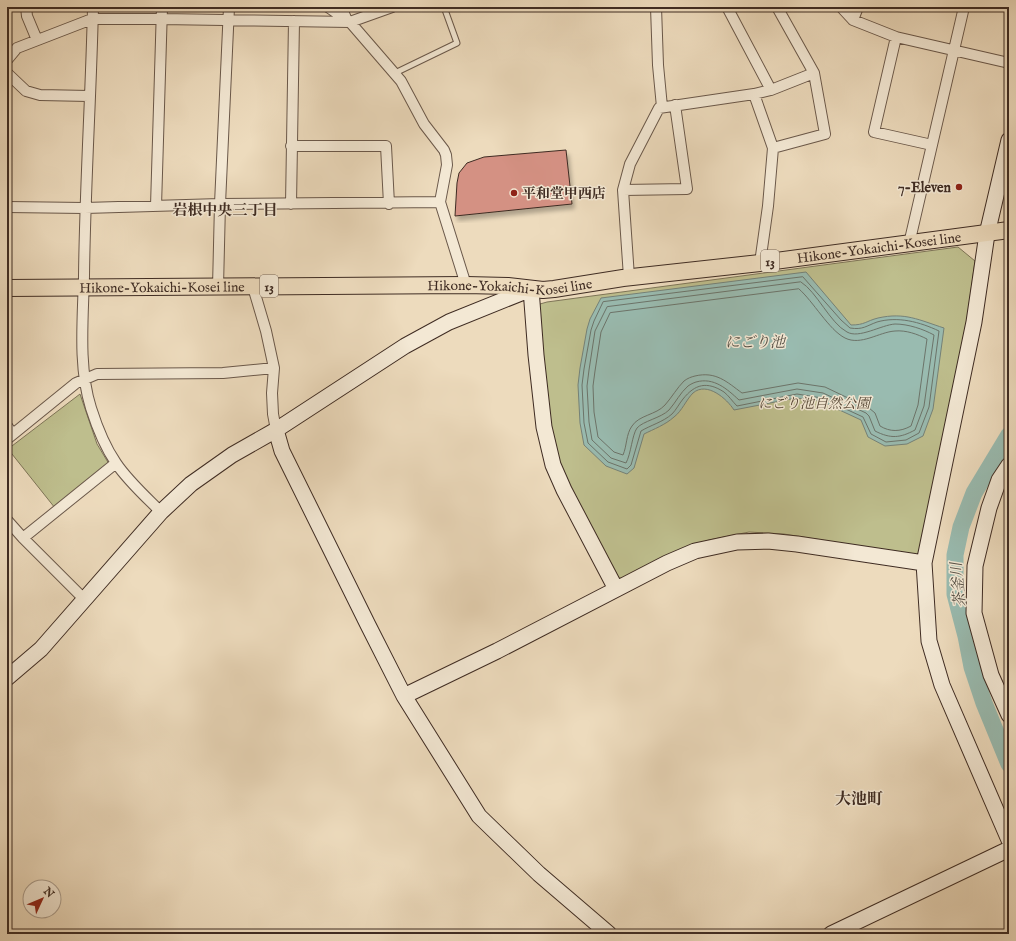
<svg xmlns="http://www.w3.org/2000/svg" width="1016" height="941" font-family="'IM FELL English','Noto Serif JP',serif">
	<defs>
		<filter id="shadow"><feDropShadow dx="2.5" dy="4.5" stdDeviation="2" flood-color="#0004"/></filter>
	</defs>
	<rect width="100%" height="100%" fill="#eddbbd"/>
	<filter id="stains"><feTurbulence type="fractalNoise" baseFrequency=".005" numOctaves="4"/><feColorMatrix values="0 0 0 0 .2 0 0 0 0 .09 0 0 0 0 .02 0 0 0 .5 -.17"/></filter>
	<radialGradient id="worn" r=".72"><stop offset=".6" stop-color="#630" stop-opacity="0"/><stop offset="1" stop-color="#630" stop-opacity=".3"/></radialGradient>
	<path fill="#bebe8d" stroke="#7e7558" d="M958,247L975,261L964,342L919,554L914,555L784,534L749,532L709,540L684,548L624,578H616L561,471L554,451L537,309L540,304L547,302Z
		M80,394L97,444L109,464L55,508L8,449Z"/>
	<path fill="#99bbb0" stroke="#758278" d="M806,272L851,325C865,325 866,321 878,318C905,312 919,320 944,328L933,409L923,436L907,444L885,446L868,437L861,420L820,401L796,398L734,410C727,399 707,381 693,393C686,400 682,411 674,417C665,425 654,429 644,434L634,468L627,474L606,466L584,445L580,423L578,385L580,368L587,329L590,319L601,298Z"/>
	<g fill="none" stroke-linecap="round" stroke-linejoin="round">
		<path stroke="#6c746a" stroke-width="1" d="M803,277L841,320L850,328C863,330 866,326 877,322C898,316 920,322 939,331L929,407L919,433L906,440L886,442L871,434L863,417L822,398L797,394L737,406C732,401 729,396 724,392C707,381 695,384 683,399C679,404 676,410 672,414C663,422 651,425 641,431L631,465L627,469L608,462L588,443L584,423L582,385L584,369L591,330L594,321L603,302Z
			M801,282C817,292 830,323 847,332C859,339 881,325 895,324C908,324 923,329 934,335L924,406L915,430C900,438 891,439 875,431L869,416L866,413L823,393L797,389L739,400C727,389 714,377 696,382C693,383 691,384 688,386C680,393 676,402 669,410C661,418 643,421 637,428C632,435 631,454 626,463L611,458L592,440L589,422L587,386L589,370L595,331L607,307Z
			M799,289C813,301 829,330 845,338C861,346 879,332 895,331C906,330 917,334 927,339L918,405L911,426C900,432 890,432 880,426L875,413L869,408L825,387L798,383L742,393C727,382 716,371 695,376C691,377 688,378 684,381C677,388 672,397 665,405C656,415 639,415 632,426C626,434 627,446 623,455L614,452L598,437L594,412L593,386L595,371L601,332L610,313Z"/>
		<path stroke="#99bbb0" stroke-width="17" d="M1009,435L974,493L961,527L955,555V594L966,636L972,667L984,703L1009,764"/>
	</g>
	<path fill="#d49183" stroke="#3f2c23" filter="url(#shadow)" d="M566,150L572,204L455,216L457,183L459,173L467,163L484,157Z"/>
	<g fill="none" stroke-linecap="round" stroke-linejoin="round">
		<defs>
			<path id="lane" d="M344,7L349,19
				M395,73L457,43L444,7"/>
			<path id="street" d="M26,7L27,16L37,40
				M93,7C91,97 85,186 84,276C83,319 78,367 91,408C97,427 105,447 116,463C128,481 146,497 161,512
				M328,7L350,22L401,81L424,124L444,150L446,155L447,165L440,202L466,285
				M656,7L658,65L662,107
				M727,7L771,90
				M841,7L853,20L896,37L1009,63
				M853,20L858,7
				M896,37L874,132L932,145
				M7,60L17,48L92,19H161L350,22L392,7
				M7,73L26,91L40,95L89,96
				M754,94L773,148L768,206L760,263
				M291,146H386L389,204
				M773,148L825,134L814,73L777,7
				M623,190L687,189L675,105
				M291,204L294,21
				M156,206L162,7
				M7,207L85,208L220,204L440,202
				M909,244L964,7
				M629,277L623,190L630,164L659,108L754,94L771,90L814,73
				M218,287L220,204L229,7
				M253,287L266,331L274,368L272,393L273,414L276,430
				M7,426L13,434
				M7,439L76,383L97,374L223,373L274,368
				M7,520L23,538L85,600
				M23,538L116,463"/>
			<path id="secondary" d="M1009,140L987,234L974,322L924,563L929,641L942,685L1009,840
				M276,430L282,451L368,625L404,696L479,816L539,874L609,934
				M1009,465L999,480L989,508L975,566L974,613L991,675L1009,715
				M7,678L41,649L161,512L191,484L232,455L276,430L405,346L449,322L531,289L536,355L544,427L553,465L564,490L616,589
				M404,696L497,651L667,563L695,551L737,542L768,541L797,544L924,563
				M831,934L1009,849"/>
			<g id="primary">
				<path id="s1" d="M7,288L466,285L508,286L543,290L554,289L623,278L760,263L1009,230"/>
			</g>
		</defs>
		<use href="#lane" stroke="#6a584a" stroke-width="7"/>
		<use href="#street" stroke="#6a584a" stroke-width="12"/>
		<use href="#secondary" stroke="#3f2c23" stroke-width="17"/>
		<use href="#primary" stroke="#3f2c23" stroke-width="18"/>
		<use href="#lane" stroke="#f3e8d4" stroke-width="5"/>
		<use href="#street" stroke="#f3e8d4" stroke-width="10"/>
		<use href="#secondary" stroke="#f3e8d4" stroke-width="15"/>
		<use href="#primary" stroke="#eddbbd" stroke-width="16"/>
	</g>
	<g fill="#8f2418" stroke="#f3e8d4" stroke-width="1.5">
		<circle cx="959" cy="187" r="4"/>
		<circle cx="514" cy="193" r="4"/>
	</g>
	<g text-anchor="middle" stroke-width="3" stroke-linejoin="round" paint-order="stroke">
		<g fill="#f3e8d4" stroke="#756458" stroke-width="1">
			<rect x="761" y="250" width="18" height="22" rx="3"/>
			<rect x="260" y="275" width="18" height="22" rx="3"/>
		</g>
		<g font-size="13" font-weight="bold" fill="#3f2c23">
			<text x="770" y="266">13</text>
			<text x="269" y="291">13</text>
		</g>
		<g font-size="14" font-weight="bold" fill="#3f2c23" stroke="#f3e8d4" text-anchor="end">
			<text x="951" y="192">7-Eleven</text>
			<text x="522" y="198" text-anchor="start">平和堂甲西店</text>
		</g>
		<g font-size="14" fill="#3f2c23" stroke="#f3e8d4">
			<text dy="5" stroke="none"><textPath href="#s1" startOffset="875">Hikone-Yokaichi-Kosei line</textPath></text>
			<text dy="5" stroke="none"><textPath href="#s1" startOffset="503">Hikone-Yokaichi-Kosei line</textPath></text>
			<text dy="5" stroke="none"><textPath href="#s1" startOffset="155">Hikone-Yokaichi-Kosei line</textPath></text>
		</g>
		<g font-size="14" font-style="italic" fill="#584938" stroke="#f3e8d4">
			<text x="814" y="408">にごり池自然公園</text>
		</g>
		<g font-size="15" font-weight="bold" fill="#3f2c23" stroke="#f3e8d4">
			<text x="225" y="215">岩根中央三丁目</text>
		</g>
		<g font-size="15" font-style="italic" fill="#565046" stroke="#f3e8d4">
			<text x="755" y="347">にごり池</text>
			<text transform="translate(958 585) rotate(-95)" y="5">茶釜川</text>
		</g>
		<g font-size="16" font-weight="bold" fill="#3f2c23" stroke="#f3e8d4">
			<text x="859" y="804">大池町</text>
		</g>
	</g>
	<rect width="1016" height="941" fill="none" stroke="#eddbbd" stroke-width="24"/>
	<rect x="8" y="8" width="1000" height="925" fill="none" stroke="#3f2c23" stroke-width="2"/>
	<rect x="12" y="12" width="992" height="917" fill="none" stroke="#3f2c23"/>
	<g transform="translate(42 899) rotate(46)"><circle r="19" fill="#f3e8d4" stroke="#ab9d8d"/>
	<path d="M0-3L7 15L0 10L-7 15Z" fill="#8f2418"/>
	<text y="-6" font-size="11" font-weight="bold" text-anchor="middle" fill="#3f2c23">N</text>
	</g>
	<rect width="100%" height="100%" filter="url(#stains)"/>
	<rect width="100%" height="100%" fill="url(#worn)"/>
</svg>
